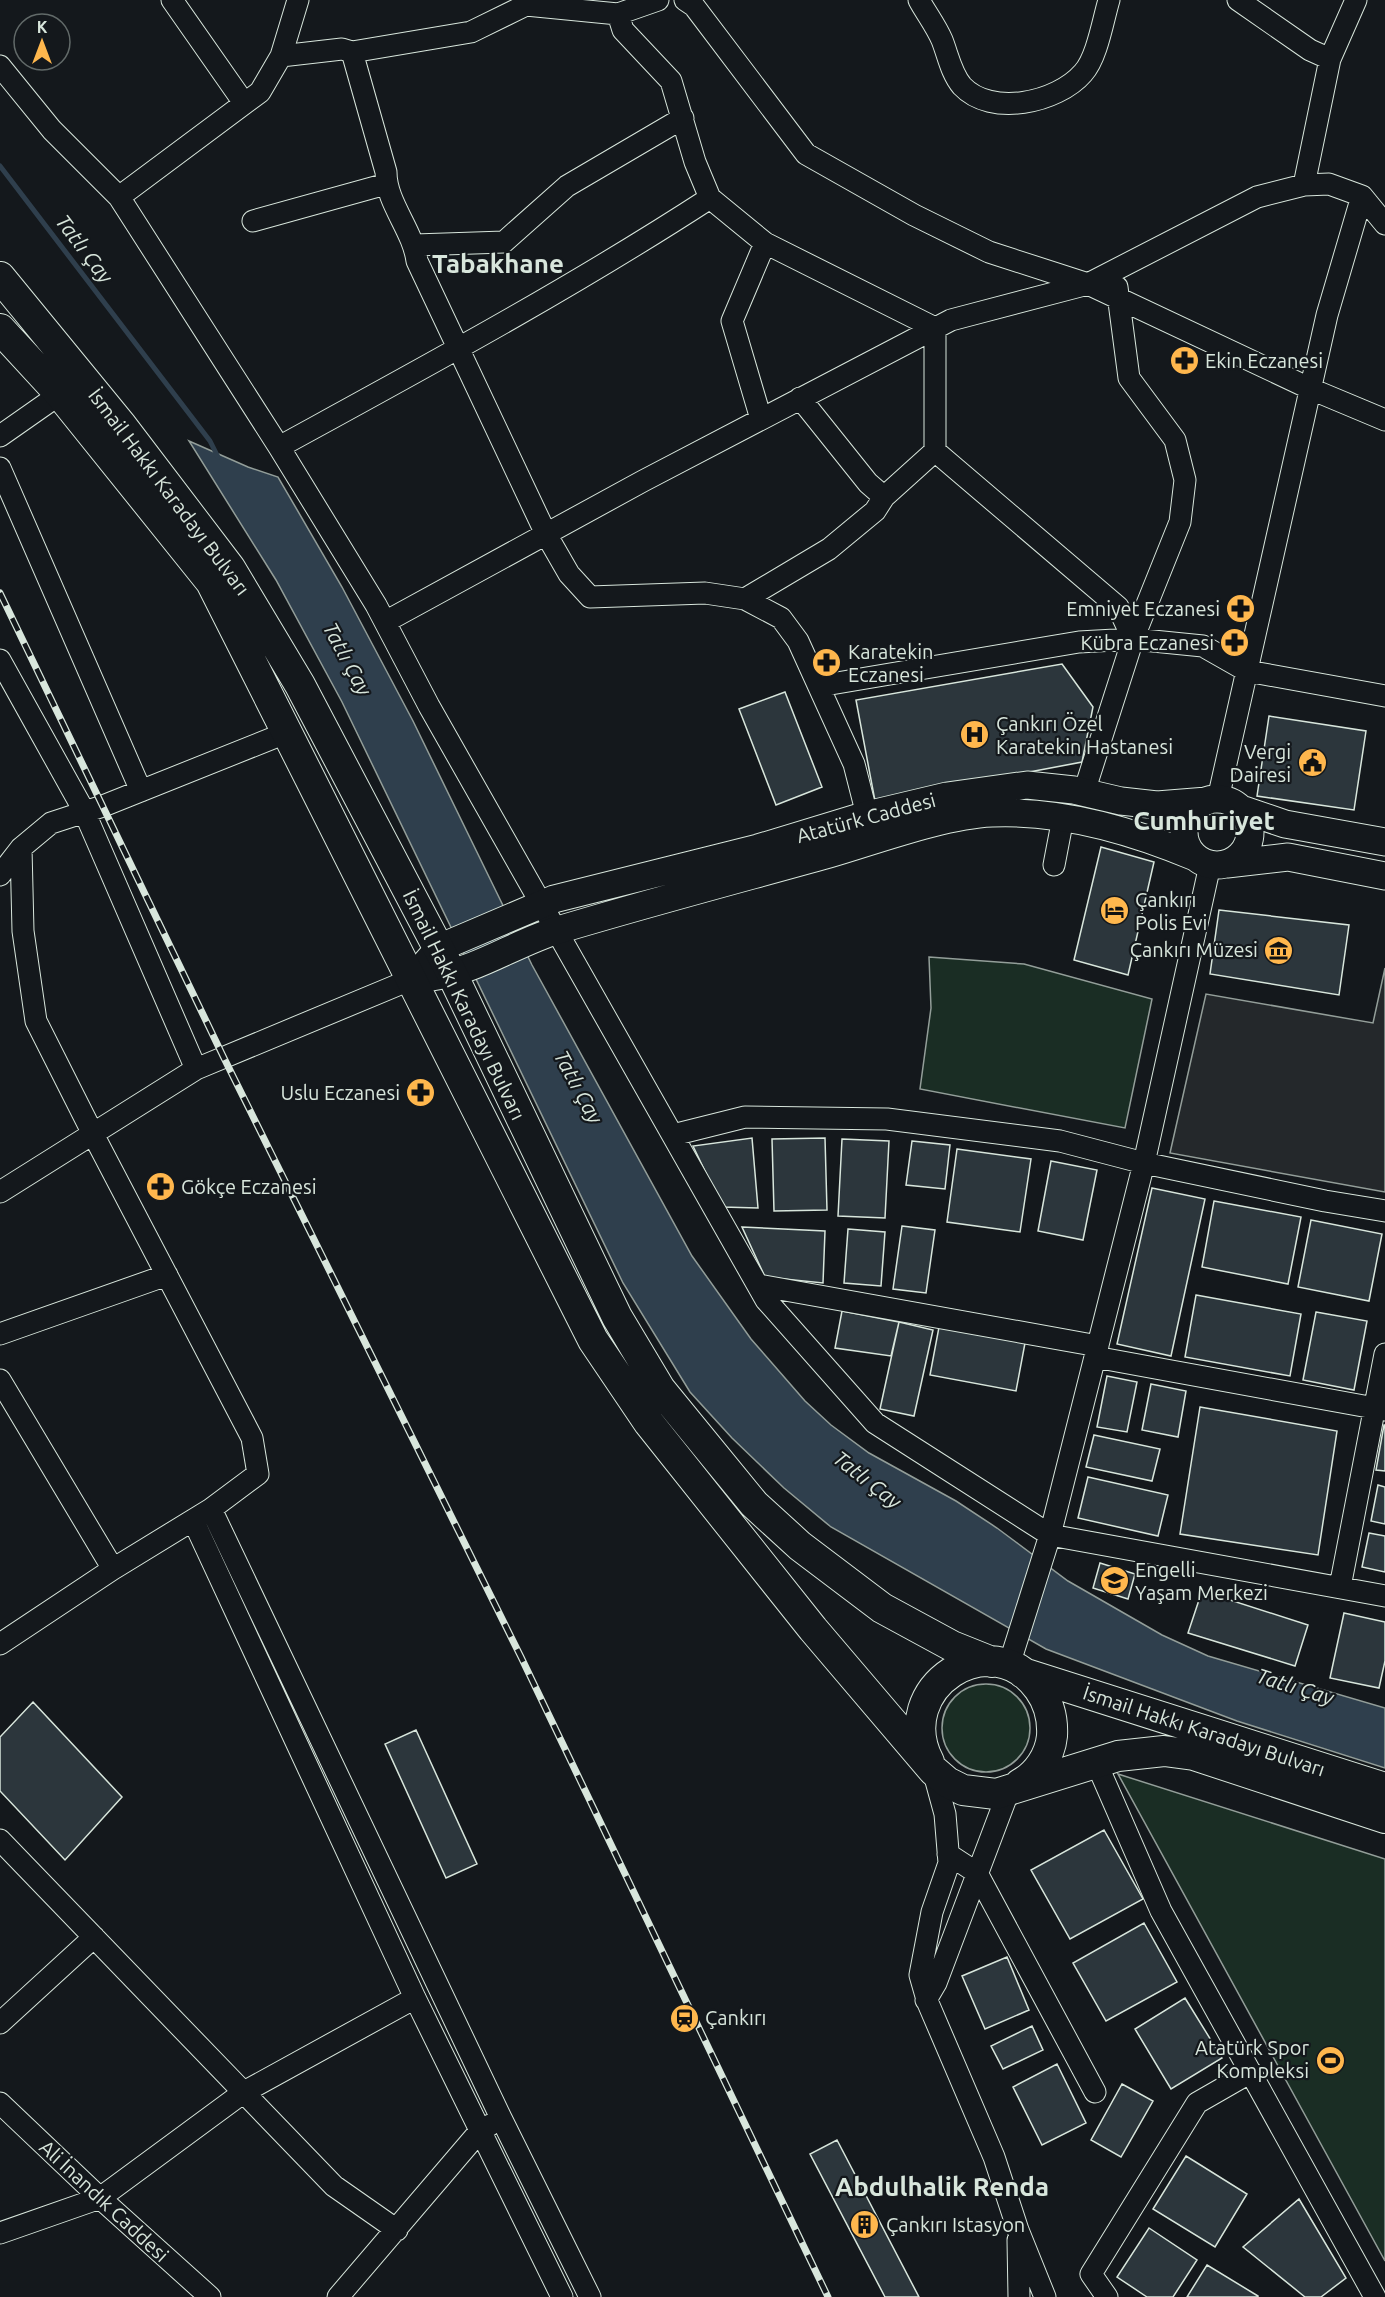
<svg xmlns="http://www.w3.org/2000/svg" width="1385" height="2297" font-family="Ubuntu,sans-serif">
	<rect width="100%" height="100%" fill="#14181c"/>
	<path fill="#1a2d24" stroke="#939e99" stroke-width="1.5" d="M929,957L1024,964L1152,999L1125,1128L920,1089L931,1008Z
		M942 1728a44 44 0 1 1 88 0a44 44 0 1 1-88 0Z
		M1118,1774L1385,1859V2261Z"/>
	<path fill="#24282b" stroke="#939e99" stroke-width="1.5" d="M1385,968V1192L1170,1153L1206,994L1373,1023Z"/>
	<path fill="#2f3f4d" stroke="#939e99" stroke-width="1.5" d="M189,441L248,467L278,477L342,587L413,721L532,965L692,1256L751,1339L805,1401L831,1425L869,1453L956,1501L997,1528L1068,1581L1162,1635L1208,1656L1385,1708V1768L1237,1721L1046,1649L831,1527L784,1488L732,1438L690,1392L623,1283L342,702L276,580Z"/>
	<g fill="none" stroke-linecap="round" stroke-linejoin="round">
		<path stroke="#2f3f4d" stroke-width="5" d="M0,166L210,441L218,457"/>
	</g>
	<path fill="#2c363c" stroke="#d8e6dc" stroke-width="1.5" d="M1062,664L1093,707L1082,762L875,801L856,700Z
		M785,692L822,787L776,805L739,709Z
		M1269,716L1366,731L1354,810L1257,796Z
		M1101,847L1154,862L1128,975L1074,960Z
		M1219,910L1349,925L1339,995L1210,974Z
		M752,1138L758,1208L722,1207L693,1146Z
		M825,1138L827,1210L774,1211L772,1139Z
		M842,1139L889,1141L885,1218L838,1216Z
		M912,1141L950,1145L945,1189L906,1185Z
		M957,1149L1031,1159L1020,1232L947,1222Z
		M1051,1161L1097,1170L1083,1240L1038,1231Z
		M1152,1188L1205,1199L1171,1356L1117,1344Z
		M1214,1201L1301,1217L1288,1284L1202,1267Z
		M1311,1220L1382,1234L1369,1301L1298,1287Z
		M902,1226L935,1230L926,1293L893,1289Z
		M742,1227L825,1231L823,1283L765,1277Z
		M848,1229L885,1232L881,1286L844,1283Z
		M1196,1295L1301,1314L1290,1376L1185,1357Z
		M842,1311L899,1322L891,1356L835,1348Z
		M1316,1312L1367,1321L1354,1390L1303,1380Z
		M899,1322L933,1330L914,1416L880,1409Z
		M939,1327L1025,1343L1016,1391L930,1375Z
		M1107,1376L1137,1382L1127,1432L1097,1427Z
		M1151,1384L1186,1391L1178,1437L1142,1430Z
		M1200,1407L1337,1431L1318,1555L1180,1534Z
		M1384,1425H1385V1471L1376,1470Z
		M1094,1435L1160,1449L1152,1481L1086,1467Z
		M1088,1477L1168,1495L1158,1536L1078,1518Z
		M1378,1485L1385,1487V1524L1371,1521Z
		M1369,1533L1385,1536V1572L1362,1567Z
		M1100,1563L1135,1574L1128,1599L1093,1588Z
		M1202,1591L1308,1625L1295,1666L1188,1633Z
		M1344,1613L1385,1622V1661L1379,1688L1330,1678Z
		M33,1702L122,1797L65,1860L0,1791V1737Z
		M416,1730L477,1864L446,1878L385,1744Z
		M1104,1830L1143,1899L1070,1939L1031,1870Z
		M1144,1923L1177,1982L1106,2021L1073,1963Z
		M1007,1957L1029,2010L985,2029L962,1976Z
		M1185,1998L1222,2058L1171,2089L1135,2029Z
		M1032,2026L1043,2050L1003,2069L991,2046Z
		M1057,2064L1086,2123L1042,2145L1013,2087Z
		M1122,2084L1153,2101L1121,2157L1091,2140Z
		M837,2140L919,2297H885L810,2154Z
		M1186,2156L1247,2194L1215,2247L1153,2209Z
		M1299,2199L1346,2278L1321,2297H1305L1243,2247Z
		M1149,2228L1197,2260L1173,2297H1147L1117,2277Z
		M1207,2265L1258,2296V2297H1187Z"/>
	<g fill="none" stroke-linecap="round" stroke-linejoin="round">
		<defs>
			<path id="minor" d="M172,0L244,103
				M685,0L694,6L806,154L914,215L989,252L1088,284L1311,389L1385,420
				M919,0C926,13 936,26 942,40C948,55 951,73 962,86C991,117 1057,103 1083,73C1097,58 1103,20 1109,0
				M1238,0L1310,50L1330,59
				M618,14L623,30L671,81L695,162L710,198L765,243L935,328V451L884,497L875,511L829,549L745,599
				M352,52L386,172C386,203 413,230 417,261L546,534L569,574L590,597L705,593L745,599L781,618L798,641L854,764L867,815
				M281,56L342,49L352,52L471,32L526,5L618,14L658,0
				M0,66L52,130L119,197L279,447L376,605L429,706L766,1300L875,1423L1050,1535L1385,1596
				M1304,185L1330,59L1356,0
				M119,197L260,92L281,56L298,0
				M253,221L386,184
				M415,245L504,242L567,186L683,118
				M800,398L868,483L884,497
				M761,419L732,321L765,243
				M0,436L60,394
				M279,447C425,367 570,289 710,198
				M935,451L1118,607L1133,639L1180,522L1185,480L1175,440L1129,378L1117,287
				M0,468L141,791
				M385,622L643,481L951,320L1088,284L1257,197L1304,185L1329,184L1362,196
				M0,660L84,811L196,1069
				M819,686L1079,642L1133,639L1203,646L1247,671L1385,696
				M1084,792L1133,639
				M1218,799L1327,315L1362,196L1385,224
				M1054,865L1063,818
				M0,875L21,848L51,823L103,806L288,732
				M673,1135L745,1117L887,1119L1060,1141L1144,1163L1325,1201L1385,1211
				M0,1192L196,1069L412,979
				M758,1285L1098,1346
				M0,1334L167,1275
				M1095,1357L1385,1410
				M0,1380L113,1569
				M211,1509L501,2118L590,2297
				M193,1520L415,1998L562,2297
				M1340,1587L1385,1354
				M0,1644L113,1569L211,1509L258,1474L252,1438L94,1136L36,1021L23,931L21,848
				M1009,1665L1050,1535L1144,1163L1210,865
				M1096,1762L1161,1911L1375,2297
				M933,1770L945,1814L949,1863L932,1912L920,1975L928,2003L994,2157L1018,2230L1045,2297
				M0,1840L334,2186L397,2230
				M948,1854L977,1873L1095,2092
				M926,2000L936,1983L1009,1790
				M0,2023L94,1937
				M0,2103L100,2198L210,2297
				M0,2233L100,2198L244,2092L415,1998
				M1018,2240L1019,2297
				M338,2297L479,2132L490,2125
				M1107,2297L1091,2274L1197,2103L1251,2072"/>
			<path id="major" d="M1184 832a33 33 0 1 1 66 0a33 33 0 1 1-66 0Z
				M1241,809L1285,824L1385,842
				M1227,864L1288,857L1385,876
				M431,977C477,971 515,943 558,930C648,903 739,879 829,854C877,840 944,815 992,813C1062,810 1131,830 1195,857
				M412,979L439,948L554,899L758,848L867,815L947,796L1027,785L1074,790L1121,801L1157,805L1207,801"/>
			<path id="highway" d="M0,277L122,426L230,568L300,685L452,974L617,1317L660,1389L754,1504L800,1546L882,1608L952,1646L992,1662
				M0,329L60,394L211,582L593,1340L649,1423L813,1629L933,1770L947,1782L963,1790L996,1794L1118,1756L1164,1751L1194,1755L1385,1818
				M1023,1673L1385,1788
				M929,1762C890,1687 992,1622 1039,1689C1049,1703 1053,1719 1052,1736C1050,1756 1037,1775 1020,1784"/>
		</defs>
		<use href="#minor" stroke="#d8e6dc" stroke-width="23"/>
		<use href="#major" stroke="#d8e6dc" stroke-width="29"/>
		<use href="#highway" stroke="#d8e6dc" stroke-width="32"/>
		<use href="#minor" stroke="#14181c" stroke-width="21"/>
		<use href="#major" stroke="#14181c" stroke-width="27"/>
		<use href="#highway" stroke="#14181c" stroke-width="30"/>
		<defs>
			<path id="rail" d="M0,593L223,1056L521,1657L828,2297"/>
		</defs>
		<use href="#rail" stroke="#d8e6dc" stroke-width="7"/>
		<use href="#rail" stroke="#14181c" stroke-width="4.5" stroke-dasharray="14" stroke-linecap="butt"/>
	</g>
	<defs>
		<symbol id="pharmacy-disc" viewBox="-11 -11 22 22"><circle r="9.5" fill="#ffb74d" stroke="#14181c"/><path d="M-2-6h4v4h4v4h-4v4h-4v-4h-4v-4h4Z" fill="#111"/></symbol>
		<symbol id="hospital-disc" viewBox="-11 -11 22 22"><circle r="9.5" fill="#ffb74d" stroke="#14181c"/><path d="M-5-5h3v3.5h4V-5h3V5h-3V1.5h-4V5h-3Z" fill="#111"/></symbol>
		<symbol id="civic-disc" viewBox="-11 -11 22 22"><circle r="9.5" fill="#ffb74d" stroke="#14181c"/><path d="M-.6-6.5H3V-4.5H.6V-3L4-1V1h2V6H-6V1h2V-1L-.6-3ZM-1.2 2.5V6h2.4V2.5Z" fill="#111"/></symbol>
		<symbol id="hotel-disc" viewBox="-11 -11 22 22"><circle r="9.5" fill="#ffb74d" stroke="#14181c"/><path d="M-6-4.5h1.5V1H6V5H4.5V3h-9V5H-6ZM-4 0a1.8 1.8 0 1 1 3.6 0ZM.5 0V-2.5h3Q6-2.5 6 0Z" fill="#111"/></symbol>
		<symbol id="museum-disc" viewBox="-11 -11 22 22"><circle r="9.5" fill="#ffb74d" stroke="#14181c"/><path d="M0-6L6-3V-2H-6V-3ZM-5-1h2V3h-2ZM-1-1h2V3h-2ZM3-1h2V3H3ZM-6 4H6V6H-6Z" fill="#111"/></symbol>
		<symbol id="school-disc" viewBox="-11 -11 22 22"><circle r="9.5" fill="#ffb74d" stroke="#14181c"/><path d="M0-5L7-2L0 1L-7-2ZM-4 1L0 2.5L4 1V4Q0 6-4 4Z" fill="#111"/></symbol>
		<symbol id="station-disc" viewBox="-11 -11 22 22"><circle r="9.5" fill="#ffb74d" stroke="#14181c"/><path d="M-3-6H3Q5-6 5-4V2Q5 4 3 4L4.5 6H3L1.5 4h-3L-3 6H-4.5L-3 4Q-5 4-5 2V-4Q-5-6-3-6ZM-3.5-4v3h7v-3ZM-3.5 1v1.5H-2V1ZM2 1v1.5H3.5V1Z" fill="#111"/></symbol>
		<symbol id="stadium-disc" viewBox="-11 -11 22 22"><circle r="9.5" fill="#ffb74d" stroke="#14181c"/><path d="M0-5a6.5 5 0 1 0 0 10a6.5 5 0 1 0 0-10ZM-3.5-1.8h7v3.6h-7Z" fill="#111"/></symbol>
		<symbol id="building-disc" viewBox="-11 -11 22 22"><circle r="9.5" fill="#ffb74d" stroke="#14181c"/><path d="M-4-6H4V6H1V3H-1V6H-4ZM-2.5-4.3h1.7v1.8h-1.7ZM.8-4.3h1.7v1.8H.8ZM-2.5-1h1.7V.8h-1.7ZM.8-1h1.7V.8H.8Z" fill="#111"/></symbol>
	</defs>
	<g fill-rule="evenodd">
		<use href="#pharmacy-disc" x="1168" y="344" width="33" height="33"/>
		<use href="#pharmacy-disc" x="1224" y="592" width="33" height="33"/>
		<use href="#pharmacy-disc" x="1218" y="626" width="33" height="33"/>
		<use href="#pharmacy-disc" x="810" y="646" width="33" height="33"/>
		<use href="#hospital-disc" x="958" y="718" width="33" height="33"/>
		<use href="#civic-disc" x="1296" y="746" width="33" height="33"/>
		<use href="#hotel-disc" x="1098" y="894" width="33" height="33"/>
		<use href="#museum-disc" x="1262" y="934" width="33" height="33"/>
		<use href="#pharmacy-disc" x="404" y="1076" width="33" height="33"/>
		<use href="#pharmacy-disc" x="144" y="1170" width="33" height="33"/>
		<use href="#school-disc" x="1098" y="1564" width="33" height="33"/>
		<use href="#station-disc" x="668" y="2002" width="33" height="33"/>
		<use href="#stadium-disc" x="1314" y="2044" width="33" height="33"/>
		<use href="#building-disc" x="848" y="2208" width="33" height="33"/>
	</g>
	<g text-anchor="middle" stroke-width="4.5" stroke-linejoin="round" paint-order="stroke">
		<g font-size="20" fill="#d8e6dc" stroke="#14181c" text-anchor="start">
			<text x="1205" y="368">Ekin Eczanesi</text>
			<text x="1220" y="616" text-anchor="end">Emniyet Eczanesi</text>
			<text x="1214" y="650" text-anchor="end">Kübra Eczanesi</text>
			<text x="848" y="659">Karatekin<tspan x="848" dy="23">Eczanesi</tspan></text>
			<text x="996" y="731">Çankırı Özel<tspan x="996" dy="23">Karatekin Hastanesi</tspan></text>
			<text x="1291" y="759" text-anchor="end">Vergi<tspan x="1291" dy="23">Dairesi</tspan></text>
			<text x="1135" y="907">Çankırı<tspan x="1135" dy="23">Polis Evi</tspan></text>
			<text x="1258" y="957" text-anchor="end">Çankırı Müzesi</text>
			<text x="400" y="1100" text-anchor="end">Uslu Eczanesi</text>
			<text x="181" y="1194">Gökçe Eczanesi</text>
			<text x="1135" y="1577">Engelli<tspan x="1135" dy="23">Yaşam Merkezi</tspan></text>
			<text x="705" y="2025">Çankırı</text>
			<text x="1309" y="2055" text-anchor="end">Atatürk Spor<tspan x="1309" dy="23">Kompleksi</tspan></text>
			<text x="886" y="2232">Çankırı Istasyon</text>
		</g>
		<g font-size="20" fill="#d8e6dc" stroke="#14181c">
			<text transform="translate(169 492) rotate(53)" y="7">İsmail Hakkı Karadayı Bulvarı</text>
			<text transform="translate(866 818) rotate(-15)" y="7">Atatürk Caddesi</text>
			<text transform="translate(464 1005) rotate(64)" y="7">İsmail Hakkı Karadayı Bulvarı</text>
			<text transform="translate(1204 1731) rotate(18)" y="7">İsmail Hakkı Karadayı Bulvarı</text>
			<text transform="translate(104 2201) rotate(43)" y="7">Ali İnandık Caddesi</text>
		</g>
		<g font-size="21" font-style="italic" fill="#d8e6dc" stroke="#14181c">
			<text transform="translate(84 249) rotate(53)" y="7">Tatlı Çay</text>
			<text transform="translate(347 659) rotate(62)" y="7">Tatlı Çay</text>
			<text transform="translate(578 1087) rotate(62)" y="7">Tatlı Çay</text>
			<text transform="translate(867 1480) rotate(38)" y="7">Tatlı Çay</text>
			<text transform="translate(1295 1687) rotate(17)" y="7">Tatlı Çay</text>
		</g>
		<g font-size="26" font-weight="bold" fill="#d8e6dc" stroke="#14181c">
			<text x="498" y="273">Tabakhane</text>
			<text x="1204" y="830">Cumhuriyet</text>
			<text x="942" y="2196">Abdulhalik Renda</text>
		</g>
	</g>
	<g transform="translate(42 42)"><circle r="28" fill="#14181c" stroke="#626a69" stroke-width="1.5"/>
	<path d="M0-4.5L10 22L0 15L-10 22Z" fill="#ffb74d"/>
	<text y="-9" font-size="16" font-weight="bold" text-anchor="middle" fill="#d8e6dc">K</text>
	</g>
</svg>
